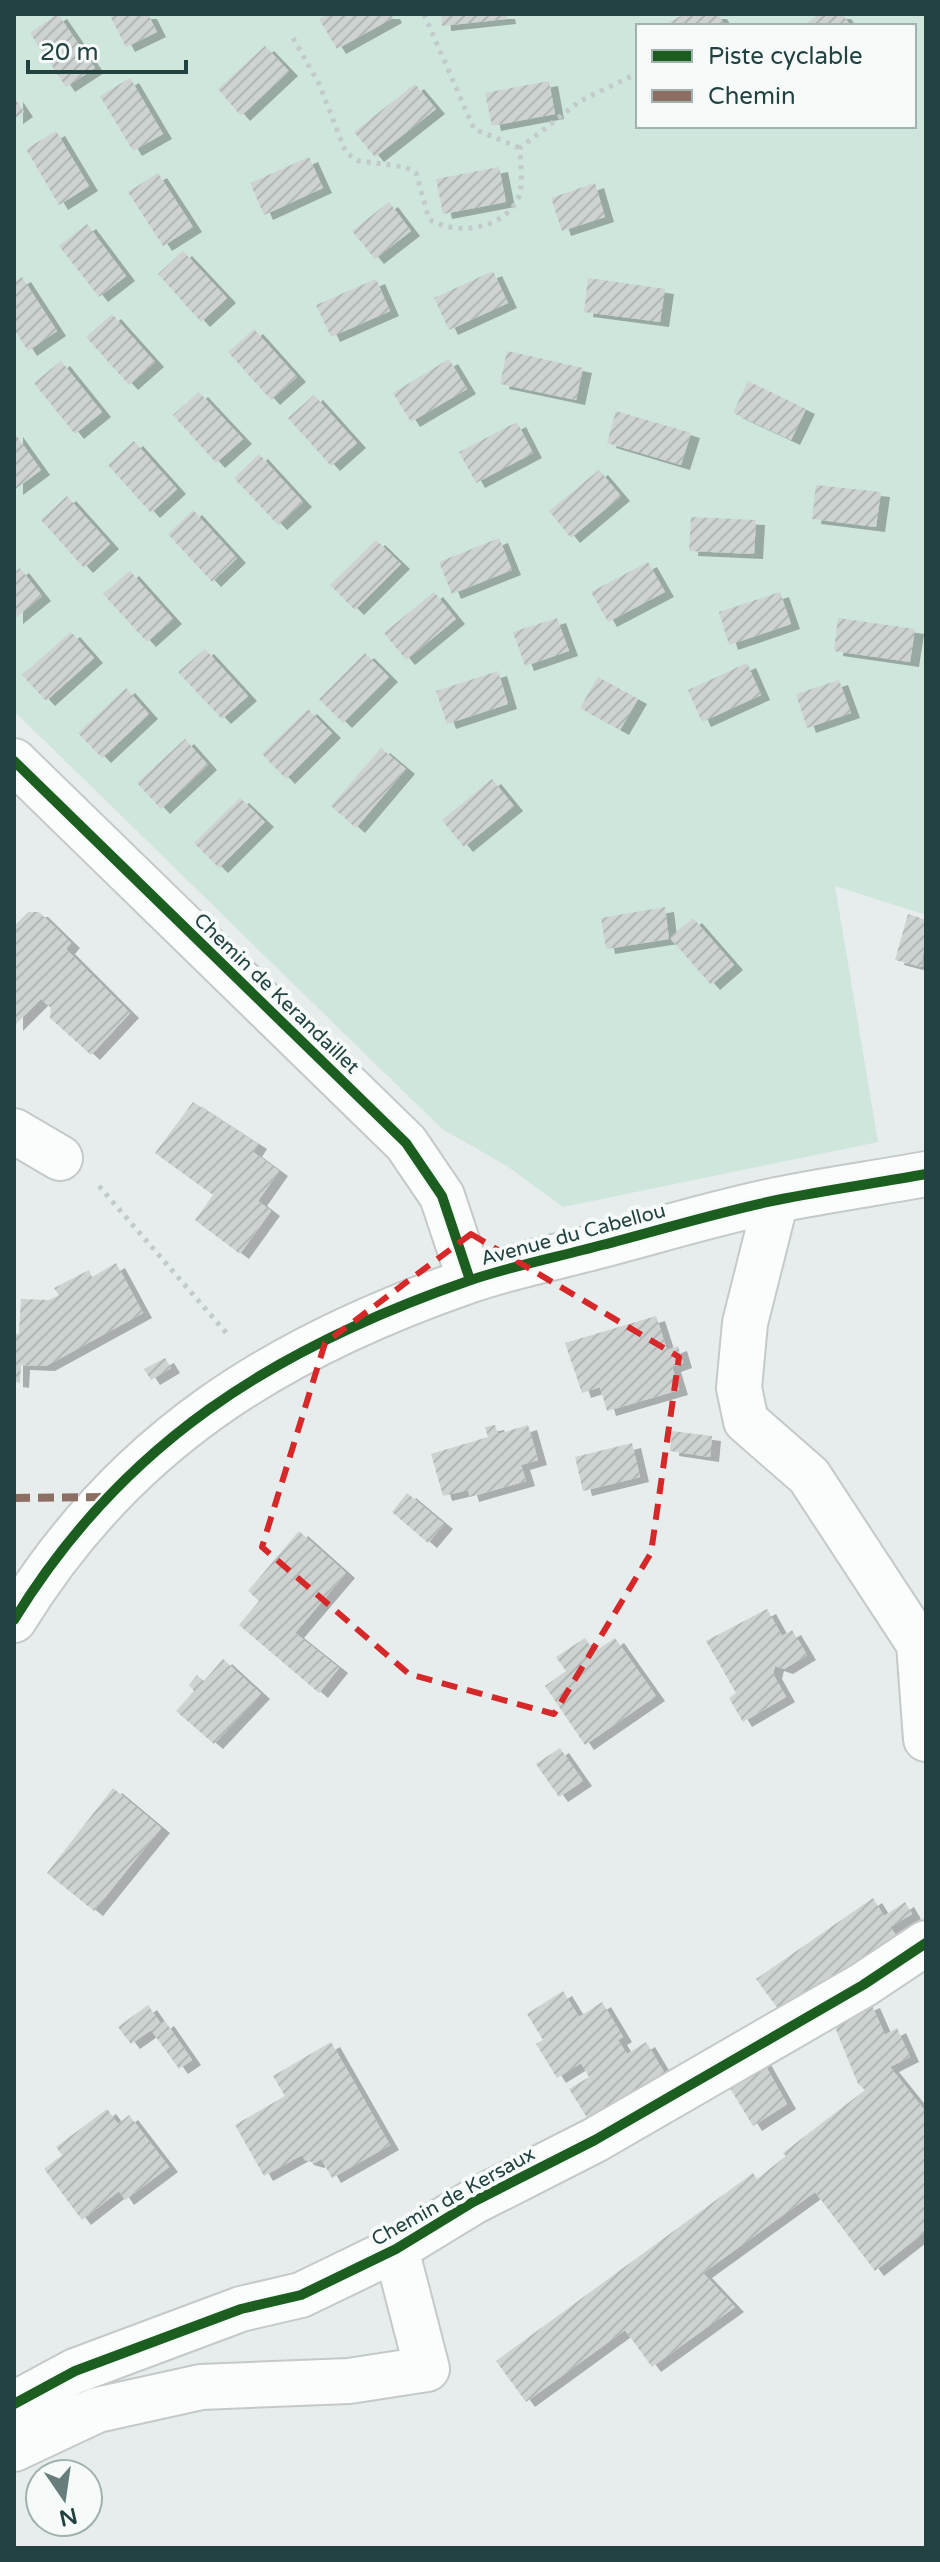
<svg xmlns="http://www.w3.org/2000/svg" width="940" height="2562" font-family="'Varela Round',sans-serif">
	<defs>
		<pattern id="building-hatch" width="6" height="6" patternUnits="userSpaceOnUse" patternTransform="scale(2)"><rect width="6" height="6" fill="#ced3d2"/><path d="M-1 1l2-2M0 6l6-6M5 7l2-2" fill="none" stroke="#b1b6b6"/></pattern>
		<filter id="shadow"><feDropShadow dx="9" dy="5" stdDeviation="0" flood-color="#0004"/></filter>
	</defs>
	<rect width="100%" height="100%" fill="#e7ecec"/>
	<path fill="#cfe6dc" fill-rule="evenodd" d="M14,14H926V915L835,886L878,1142L563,1207L507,1166L442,1129L14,711ZM638,26H914V126H638Z"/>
	<path fill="url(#building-hatch)" filter="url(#shadow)" d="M58,14L95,68L66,87L30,33Z
		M109,14H148L157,32L126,47Z
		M328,14H391L393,18L337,49L319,19Z
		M441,14H506L507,19L442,26Z
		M685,14H718L725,26H662Z
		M819,14H842L851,26H803Z
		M265,46L289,71L241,116L218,89Z
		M130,78L163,134L133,151L100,96Z
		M549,81L555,114L492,126L485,93Z
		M415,84L436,109L375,157L354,132Z
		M14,97L24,112L14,119Z
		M56,131L89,186L59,205L26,149Z
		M309,157L323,188L264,215L250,183Z
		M499,167L506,202L443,214L436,179Z
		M158,173L193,227L163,246L128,192Z
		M595,183L605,217L562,231L551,198Z
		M389,202L411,231L375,259L352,231Z
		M87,224L126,276L99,297L59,246Z
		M183,251L227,298L201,322L158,274Z
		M493,271L508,303L449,330L434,298Z
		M22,277L57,331L28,351L14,329V282Z
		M588,278L665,289L660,322L584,312Z
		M376,279L390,311L331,337L316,305Z
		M112,314L155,362L129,385L86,337Z
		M254,329L297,377L271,400L228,352Z
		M507,351L583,368L576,400L500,384Z
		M449,359L467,389L411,422L393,393Z
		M61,361L102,412L75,434L34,383Z
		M748,381L806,409L791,440L733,413Z
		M199,392L243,439L216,463L173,415Z
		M314,395L357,443L331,466L288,418Z
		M616,411L691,433L681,465L607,443Z
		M517,422L533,453L476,483L459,452Z
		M14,432L41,470L14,490Z
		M134,441L177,489L151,513L108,465Z
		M259,454L303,502L278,525L234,478Z
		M599,470L621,496L571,538L549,511Z
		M816,485L881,492L876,527L812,519Z
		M67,496L110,544L84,568L41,520Z
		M193,510L237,558L212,582L168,534Z
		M691,517L756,520L754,554L689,551Z
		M499,538L512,570L452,594L439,562Z
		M376,540L401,564L355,610L330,585Z
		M648,562L665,592L608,622L591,592Z
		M20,568L42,596L14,619V573Z
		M130,571L173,619L147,642L103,594Z
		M434,592L456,619L406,660L384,633Z
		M780,592L791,624L729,645L719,612Z
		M557,618L569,651L525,666L513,632Z
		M838,618L915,629L910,662L834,651Z
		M71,632L94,658L46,701L22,675Z
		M205,649L248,696L222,719L178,672Z
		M365,653L389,677L343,723L319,699Z
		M747,663L761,695L702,722L688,690Z
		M498,671L508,704L447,724L436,691Z
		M598,677L638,699L620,730L580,708Z
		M839,680L851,713L807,728L796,694Z
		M126,688L149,714L102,758L78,733Z
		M308,709L332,733L286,779L262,754Z
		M185,739L208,765L161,809L137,783Z
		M381,748L406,769L356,828L331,806Z
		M492,779L514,806L464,847L442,820Z
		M240,798L265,822L219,868L194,843Z
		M665,907L669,939L606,949L601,918Z
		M28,912H39L71,943L66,949L130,1013L91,1055L50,1018L51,1008L41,999L14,1026V926Z
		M908,914L926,920L922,967L895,960Z
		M693,918L734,965L711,985L670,938Z
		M193,1102L258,1144L253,1152L279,1171L258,1201L271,1211L240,1254L195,1220L213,1195L155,1153Z
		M116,1263L143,1313L46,1366L21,1365L20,1383L14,1382V1334H19L21,1299L49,1300L59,1295L54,1288L89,1270L92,1277Z
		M656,1316L667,1350L678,1346L683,1363L672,1367L679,1390L607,1411L600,1387L582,1393L565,1343Z
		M165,1358L171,1368L151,1380L144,1369Z
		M495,1425L498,1434L528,1425L538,1460L521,1465L526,1481L470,1497L468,1490L443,1496L431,1454L488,1437L485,1427Z
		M672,1431L712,1436L710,1457L670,1451Z
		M632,1443L640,1477L583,1491L575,1457Z
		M407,1493L444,1524L428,1543L392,1512Z
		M299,1531L346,1573L295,1633L339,1668L319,1693L239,1625L259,1601L248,1591Z
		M767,1609L782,1636L792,1630L807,1655L784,1669L775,1666L773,1674L786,1697L743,1722L729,1698L736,1693L706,1641Z
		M585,1638L594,1652L615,1638L656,1696L585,1745L545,1686L566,1671L556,1657Z
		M223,1659L261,1694L214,1744L176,1711L194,1691L189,1685L197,1675L204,1681Z
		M560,1748L583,1781L559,1797L536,1764Z
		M113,1788L161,1828L94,1911L47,1873Z
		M873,1898L884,1916L905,1902L912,1914L890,1927L898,1938L784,2017L756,1979Z
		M563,1991L579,2017L602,2002L623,2037L618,2040L627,2054L646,2042L667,2077L591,2124L569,2089L589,2077L581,2063L557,2078L536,2044L543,2040L527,2014Z
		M871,2003L885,2035L897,2028L910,2057L890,2067L926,2112V2231L875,2271L815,2192L703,2273L735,2307L652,2367L625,2330L526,2402L496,2361L753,2173L757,2179L786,2156L783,2153L865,2090L858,2084L832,2020Z
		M148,2005L161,2024L165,2021L192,2060L179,2069L151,2030L131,2044L118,2027Z
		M331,2042L390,2145L332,2178L321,2159L315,2163L305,2160L302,2155L264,2176L235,2125L285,2096L273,2076Z
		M761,2058L787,2104L753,2126L725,2080Z
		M107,2109L118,2124L129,2115L169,2167L125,2200L119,2191L82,2220L44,2169L62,2155L56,2147Z"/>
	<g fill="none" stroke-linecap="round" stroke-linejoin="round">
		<defs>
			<path id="street" d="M14,761L406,1143L442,1196L470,1280
				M14,1131L60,1158
				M776,1200L745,1323L739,1388L746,1421L809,1476L919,1644L926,1739
				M14,1620C123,1442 275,1348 468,1281C511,1266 558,1257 602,1245C660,1230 718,1212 777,1200C826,1190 877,1183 926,1174
				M14,2404L75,2371L241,2309L301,2295L396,2249L473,2202L595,2140L863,1985L926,1943
				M14,2449L97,2410L201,2387L349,2381L427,2369L396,2249"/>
		</defs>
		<use href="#street" stroke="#c4c9c9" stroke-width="48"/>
		<path stroke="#c2cbcb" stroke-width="5" stroke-dasharray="4 6" stroke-linecap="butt" d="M424,14L474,129L520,148
			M293,38L319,84L346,153L359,161L405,167L416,173L429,219C456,236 502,230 518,199C524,186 520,162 520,148L580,101L638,73
			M99,1186L229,1336"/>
		<use href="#street" stroke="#fbfcfc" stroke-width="44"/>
		<path stroke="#8d6e63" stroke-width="8" stroke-dasharray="16 8" stroke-linecap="butt" d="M14,1498L106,1497"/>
		<defs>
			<path id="cycleway" d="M14,761L406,1143L442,1196L470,1280
				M14,1620C123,1442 275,1348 468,1281C511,1266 558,1257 602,1245C660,1230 718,1212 777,1200C826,1190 877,1183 926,1174
				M14,2404L75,2371L241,2309L301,2295L396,2249L473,2202L595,2140L863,1985L926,1943"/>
		</defs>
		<use href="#cycleway" stroke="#f6fbf9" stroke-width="15"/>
		<use href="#cycleway" stroke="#1b5e20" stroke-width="10"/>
	</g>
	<path fill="none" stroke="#d62828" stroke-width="6" stroke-dasharray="16 10" stroke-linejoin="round" d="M471,1234L679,1357L651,1553L554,1714L409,1674L262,1547L325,1343Z"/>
	<g text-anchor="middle" stroke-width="8" stroke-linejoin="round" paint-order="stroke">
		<g font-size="20" fill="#224241" stroke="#f6fbf9">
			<text transform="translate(277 993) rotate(44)" y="7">Chemin de Kerandaillet</text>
			<text transform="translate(573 1234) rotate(-15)" y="7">Avenue du Cabellou</text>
			<text transform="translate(453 2196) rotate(-29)" y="7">Chemin de Kersaux</text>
		</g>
	</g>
	<rect width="940" height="2562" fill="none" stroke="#224241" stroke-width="32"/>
	<rect x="636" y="24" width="280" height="104" fill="#f6fbf9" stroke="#a1b1af" stroke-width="2"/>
	<rect x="652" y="50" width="40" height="12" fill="#1b5e20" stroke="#a1b1af" stroke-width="2"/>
	<text x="708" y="64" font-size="24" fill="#224241">Piste cyclable</text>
	<rect x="652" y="90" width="40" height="12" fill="#8d6e63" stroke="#a1b1af" stroke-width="2"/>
	<text x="708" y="104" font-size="24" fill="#224241">Chemin</text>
	<g transform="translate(64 2498) rotate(167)"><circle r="38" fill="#f6fbf9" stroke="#a1b1af" stroke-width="2"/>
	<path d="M0-6L14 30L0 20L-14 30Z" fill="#677e7d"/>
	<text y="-12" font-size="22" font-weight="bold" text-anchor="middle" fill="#224241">N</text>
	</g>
	<path d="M28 60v12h158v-12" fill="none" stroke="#224241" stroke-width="4"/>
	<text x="40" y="60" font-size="24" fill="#224241" stroke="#f6fbf9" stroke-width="6" paint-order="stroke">20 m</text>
</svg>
